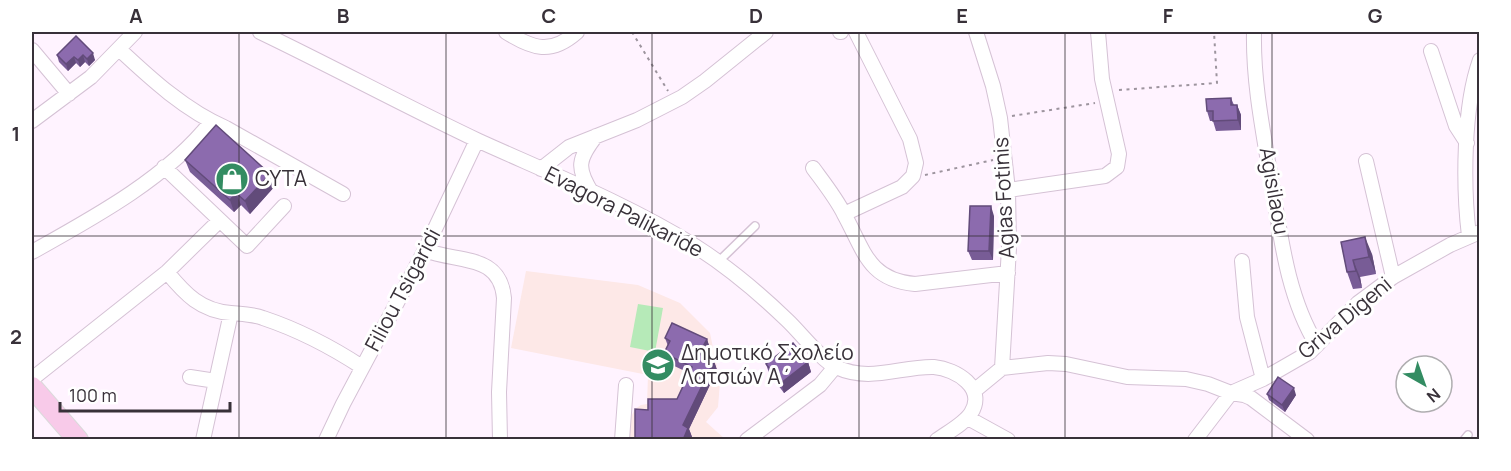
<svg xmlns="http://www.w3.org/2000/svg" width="1511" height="471" font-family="Manrope,sans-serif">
	<rect width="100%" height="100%" fill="#fff3ff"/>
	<path fill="#fde8e7" d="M526,271L638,285L680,303L710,333L720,382L718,407L706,422L725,439H629L630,419L635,409L641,405L647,404L648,375L511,348Z"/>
	<path fill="#b6eab8" d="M638,304L663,308L655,352L630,347Z"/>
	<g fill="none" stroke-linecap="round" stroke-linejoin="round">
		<defs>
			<path id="service" d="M718,262L755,226
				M1464,440L1468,435"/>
			<path id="minor" d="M260,32C333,67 405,106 479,141C552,174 627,204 695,246C728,267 759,293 787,320C800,332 821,360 836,367C870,383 901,366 934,367C956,369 987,388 971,413C964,424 948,432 937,440
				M506,32C533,49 551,55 577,32
				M840,32H841
				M976,32L993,86L1000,118L1008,190L1009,248L1002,368
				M1254,32C1253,79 1262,126 1270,173C1280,230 1286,295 1317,345
				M119,49C151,79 186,111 226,128L343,194
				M32,50L69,94
				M1431,51L1456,126L1467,143
				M32,121L91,77L135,32
				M1366,161L1393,277
				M164,167L247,246L284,206
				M813,168C824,183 836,198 844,214C864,250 868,280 915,284L1008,273
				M541,169L569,147L637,120L682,97L705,81L766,32
				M1008,190L1105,176L1117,167L1119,154L1102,79L1098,32
				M592,193C576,168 578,159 596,136
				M844,214L902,187L913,176L916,163L910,139L856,32
				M1469,236C1463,186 1463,107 1480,60
				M425,250C457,263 500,253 504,298L499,392L500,440
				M32,252C93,218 167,178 211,122
				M1242,261L1247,317L1263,379
				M167,272C185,294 201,311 231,313C242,314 252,314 263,318C296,329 333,348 362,367
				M190,377L216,381
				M32,379L167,272L219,221
				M974,391L1002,368L1048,363L1066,364L1127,377L1186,379L1208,384L1231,393L1244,395L1251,398L1307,440
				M968,418L1008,440
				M203,440L231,313
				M326,440L343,404L425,250L477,140
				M622,440L626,385
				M747,440L820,385L835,367
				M1195,440L1231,393L1263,379L1310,352L1358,303L1393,277L1450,245L1480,232"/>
			<path id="primary" d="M32,387L78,440"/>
		</defs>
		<use href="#service" stroke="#d5c2d5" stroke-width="10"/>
		<use href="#minor" stroke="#d5c2d5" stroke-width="16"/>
		<use href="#primary" stroke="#dbdadb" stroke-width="22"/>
		<path stroke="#9d949e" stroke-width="2" stroke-dasharray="3 4.5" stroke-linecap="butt" d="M632,32L668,91
			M1119,90L1217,83L1214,32
			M1012,116L1095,103
			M925,175L993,160"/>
		<use href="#service" stroke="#fff" stroke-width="7"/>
		<use href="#minor" stroke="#fff" stroke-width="14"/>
		<use href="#primary" stroke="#f8cae9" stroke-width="20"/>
	</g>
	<path fill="#785c96" d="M76,36L95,60L89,66L85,62L80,67L76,63L68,71L59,62L57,55Z
		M1231,98L1234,105H1237L1241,115V130L1216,131L1213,121H1210L1207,111Z
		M185,160L275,186L250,214L241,205L234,212L190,172Z
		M994,216L993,260H972L968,251Z
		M1341,242L1372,254L1376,274L1360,277L1362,288L1353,289L1347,272Z
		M665,338L707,339L710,349L706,357L714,361L717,370L689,429L692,437L691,440H635L648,410L677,399L689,373L668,363L664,353L668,346Z
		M808,362L811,372L784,393L769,373L766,364Z
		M1267,394L1296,395L1285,412L1269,400Z"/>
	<path fill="#624b7a" d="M93,53L95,60L89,66L87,59Z
		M83,55L85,62L80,67L78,60Z
		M74,57L76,63L68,71L66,64Z
		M1237,105L1241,115V130L1238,120Z
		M270,174L275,186L250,214L245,201Z
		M236,193L241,205L234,212L230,200Z
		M991,206L994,216L993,260L989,251Z
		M1365,237L1372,254L1376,274L1369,257Z
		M1353,260L1360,277L1362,288L1356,271Z
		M707,339L710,349L703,364L699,354Z
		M714,361L717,370L689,429L692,437L691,440H683V425Z
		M808,362L811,372L784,393L781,383Z
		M1294,388L1296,395L1285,412L1282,405Z"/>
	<path fill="#8c6bae" stroke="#624b7a" stroke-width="1.5" d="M76,36L93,53L87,59L83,55L78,60L74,57L66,64L57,55Z
		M1231,98V105H1237L1238,120L1213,121V111H1207L1206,99Z
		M216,125L270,174L245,201L236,193L230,200L185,160Z
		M970,206H991L989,251H968Z
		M1365,237L1369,257L1353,260L1356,271L1347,272L1341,242Z
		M672,323L707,339L699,354L714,361L683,425L688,428L683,440H635V409L648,410V399H677L692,367L664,353L670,341L665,338Z
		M793,343L808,362L781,383L766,364Z
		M1278,377L1294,388L1282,405L1267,394Z"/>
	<path fill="none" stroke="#383139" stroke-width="1.5" stroke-opacity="0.55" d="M239,32V440M446,32V440M652,32V440M859,32V440M1065,32V440M1272,32V440M32,236H1480"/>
	<defs>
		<symbol id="shop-disc" viewBox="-11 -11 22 22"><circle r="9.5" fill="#338c62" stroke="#fff"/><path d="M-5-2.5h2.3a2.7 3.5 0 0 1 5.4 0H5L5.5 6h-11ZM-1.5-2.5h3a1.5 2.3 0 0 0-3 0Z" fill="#fff"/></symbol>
		<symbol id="school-disc" viewBox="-11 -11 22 22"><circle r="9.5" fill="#338c62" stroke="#fff"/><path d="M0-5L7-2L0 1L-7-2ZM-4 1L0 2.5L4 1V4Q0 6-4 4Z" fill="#fff"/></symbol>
	</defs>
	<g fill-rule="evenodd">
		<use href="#shop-disc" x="213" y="160" width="38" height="38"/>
		<use href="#school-disc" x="639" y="346" width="38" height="38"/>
	</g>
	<g text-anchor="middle" stroke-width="6" stroke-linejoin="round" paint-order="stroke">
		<g font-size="21" fill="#383139" stroke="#fff" text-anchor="start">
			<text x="255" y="186">CYTA</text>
			<text x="681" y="360">Δημοτικό Σχολείο<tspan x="681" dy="24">Λατσιών Α΄</tspan></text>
		</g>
		<g font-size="21" fill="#383139" stroke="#fff">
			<text transform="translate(1274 191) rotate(80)" y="7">Agisilaou</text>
			<text transform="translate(1004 198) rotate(-93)" y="7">Agias Fotinis</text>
			<text transform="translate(624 212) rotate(27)" y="7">Evagora Palikaride</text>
			<text transform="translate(403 290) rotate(-62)" y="7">Filiou Tsigaridi</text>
			<text transform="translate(1345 318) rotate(-40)" y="7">Griva Digeni</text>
		</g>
	</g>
	<rect width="1511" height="471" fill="none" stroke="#ffffff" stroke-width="66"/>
	<g transform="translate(1424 384) rotate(140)"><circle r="28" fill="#ffffff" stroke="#afadb0" stroke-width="1.5"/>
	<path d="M0-4.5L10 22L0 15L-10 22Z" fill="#338c62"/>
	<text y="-9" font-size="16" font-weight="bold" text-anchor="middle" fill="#383139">N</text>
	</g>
	<path d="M60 402v9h170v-9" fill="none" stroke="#383139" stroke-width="3"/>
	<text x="69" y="402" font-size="18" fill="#383139" stroke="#ffffff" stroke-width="4.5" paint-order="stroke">100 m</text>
	<rect x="33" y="33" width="1445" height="405" fill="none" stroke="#383139" stroke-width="2"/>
	<g font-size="20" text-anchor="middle" font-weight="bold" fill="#383139">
		<text x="136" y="23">A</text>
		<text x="343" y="23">B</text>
		<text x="549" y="23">C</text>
		<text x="756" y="23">D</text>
		<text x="962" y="23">E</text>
		<text x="1168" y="23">F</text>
		<text x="1375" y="23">G</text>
		<text x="16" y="141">1</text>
		<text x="16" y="344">2</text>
	</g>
</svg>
